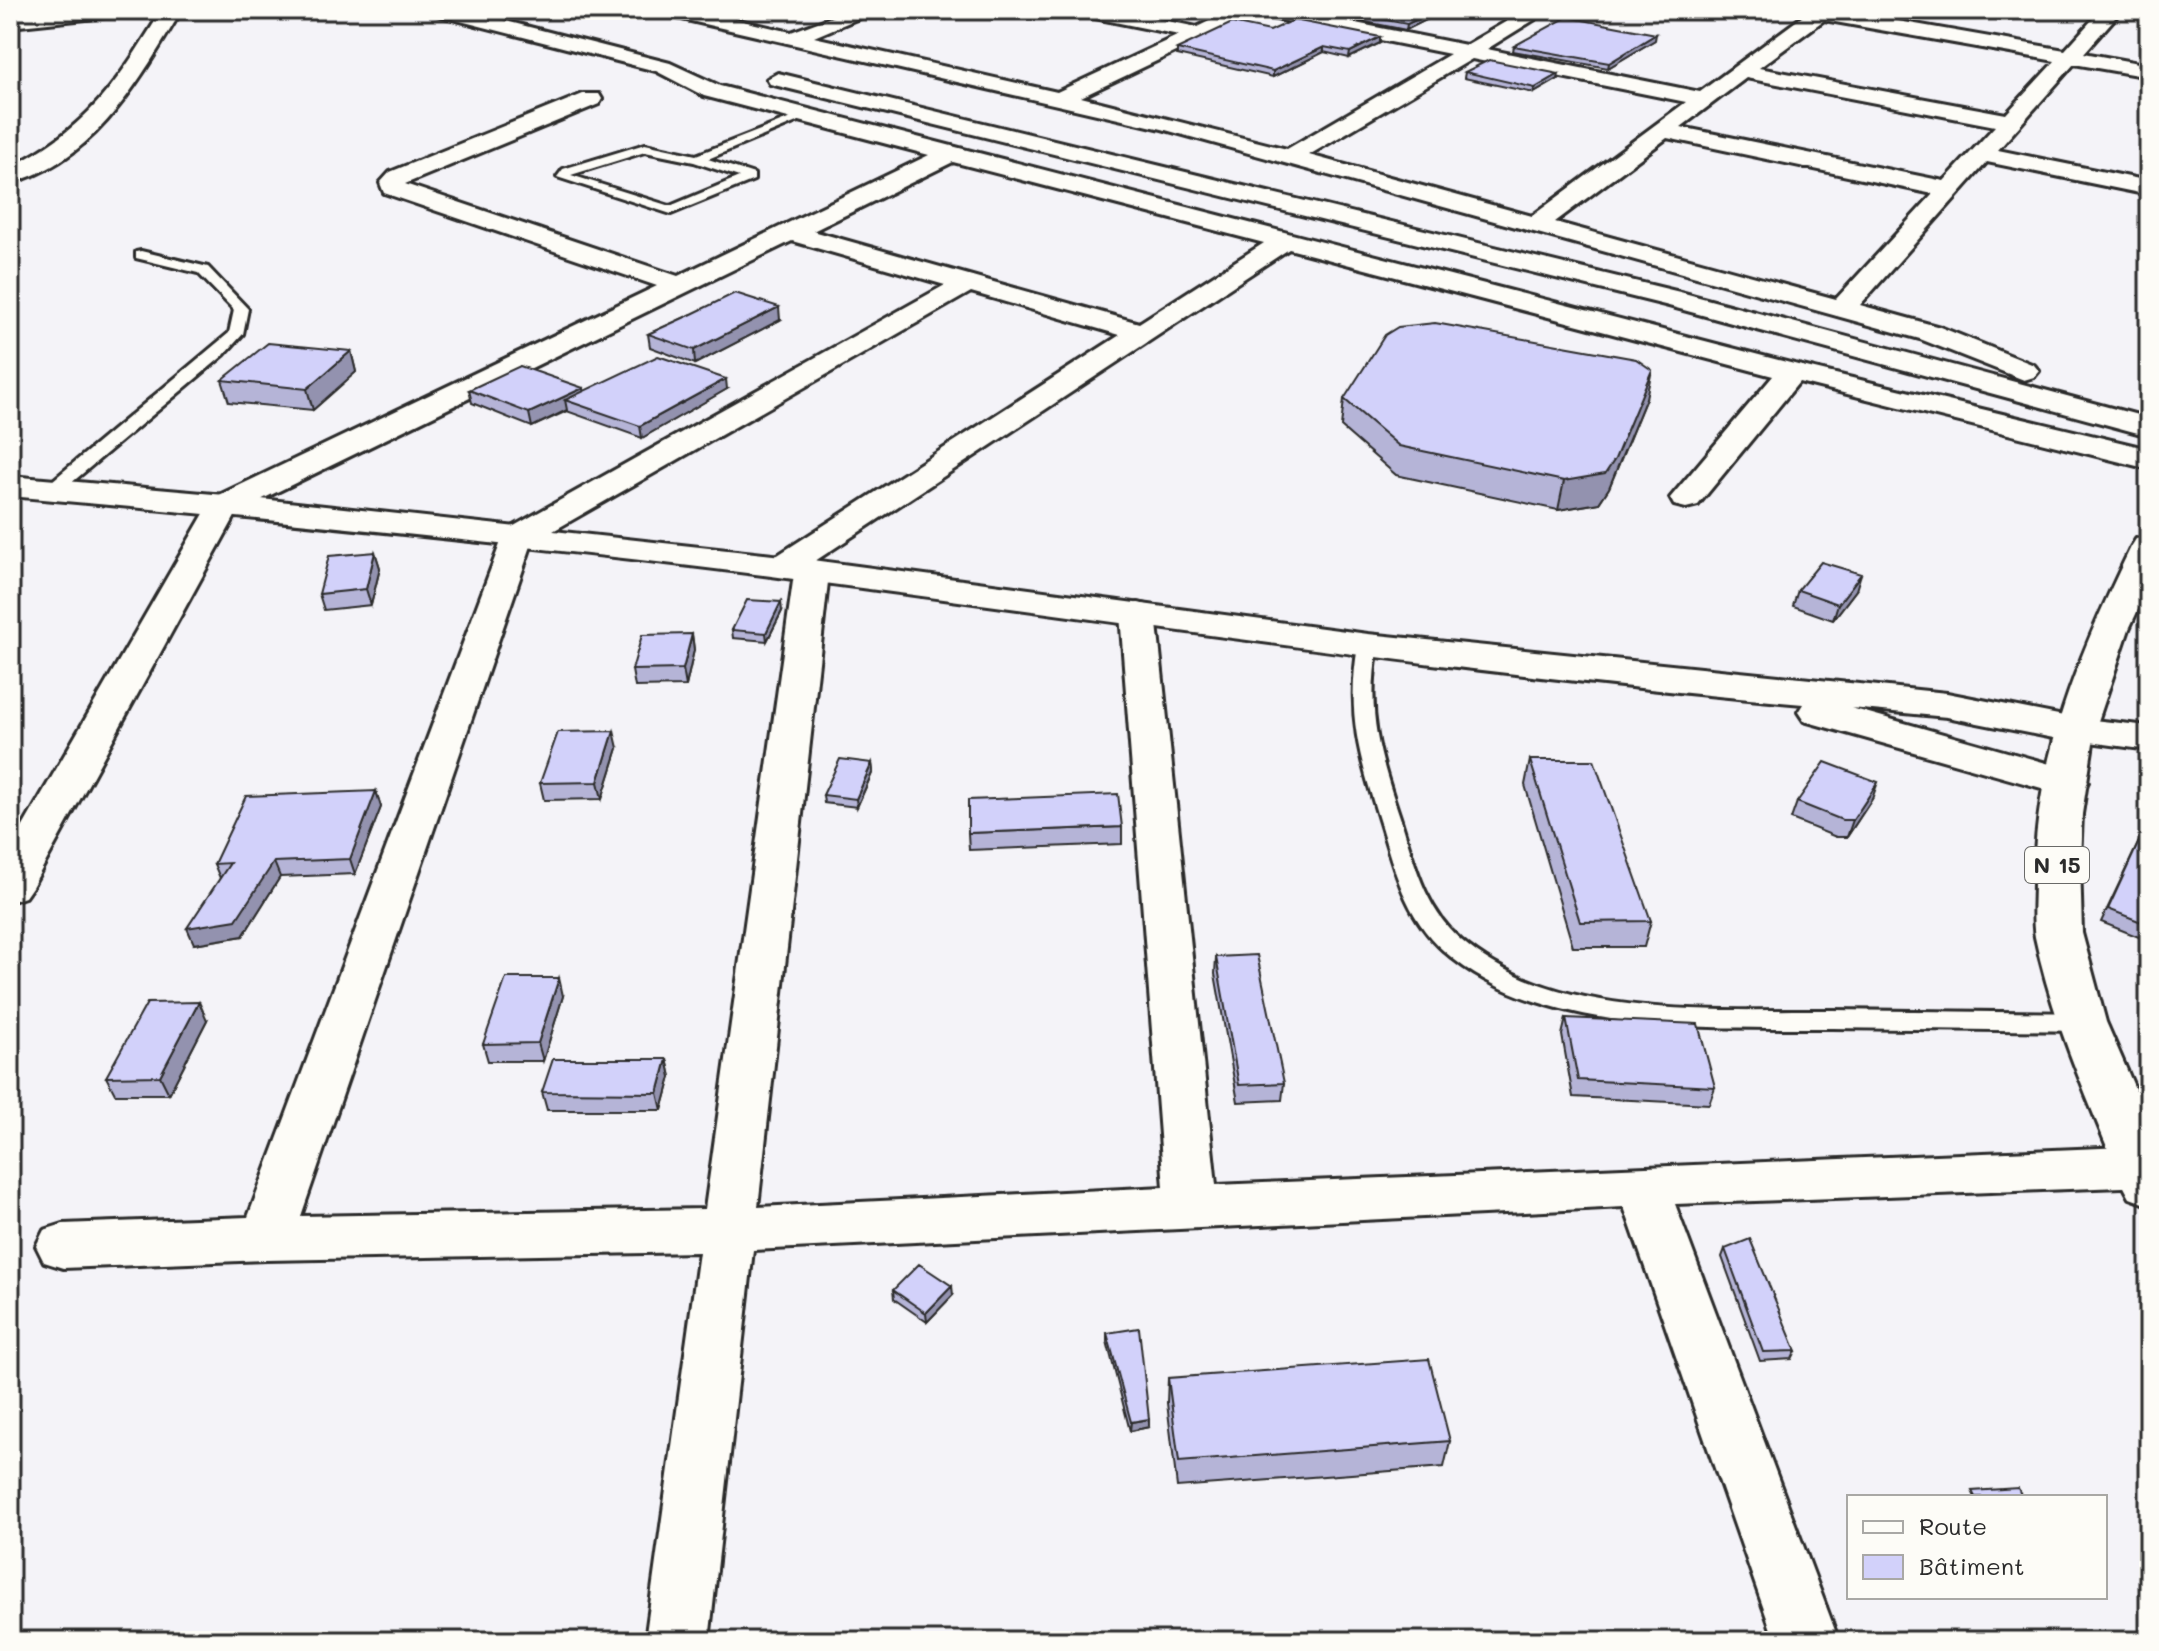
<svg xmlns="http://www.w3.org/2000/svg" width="2159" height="1651" font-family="Mali,sans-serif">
	<rect width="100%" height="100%" fill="#f4f3f8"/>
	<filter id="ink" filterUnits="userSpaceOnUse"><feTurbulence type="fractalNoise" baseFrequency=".0125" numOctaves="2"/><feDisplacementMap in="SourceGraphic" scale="16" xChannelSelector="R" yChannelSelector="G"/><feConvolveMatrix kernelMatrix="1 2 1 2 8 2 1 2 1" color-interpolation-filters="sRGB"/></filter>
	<g filter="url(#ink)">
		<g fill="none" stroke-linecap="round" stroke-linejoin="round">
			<defs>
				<path id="lane" d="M801,114L811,116L708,159L754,174V180L671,214L557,177L563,169L645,144L696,155ZM645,152L694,162L739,177L670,206L571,175Z
					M141,251L208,267L248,309L243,334L224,355L58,494H46V486L229,333L234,310L198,273L136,258V252Z
					M1368,640L1378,646C1366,713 1379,754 1400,817C1414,861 1424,908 1461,940C1556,1022 1715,1009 1833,1010C1916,1011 1998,1012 2081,1013L2090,1016L2093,1022L2090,1028L2081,1031C1998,1030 1916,1029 1833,1028C1713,1027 1540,1037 1444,951C1406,918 1394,869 1380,823C1360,758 1346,715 1358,646Z"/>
				<path id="street" d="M59,10H125L115,16L10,27V15Z
					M162,10H182C140,79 95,162 10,183V167C87,130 119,80 162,10Z
					M430,10H463L670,63L720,86L1798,365L2149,449V469L1799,382L1698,505L1686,508L1674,505L1670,498L1773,376L1289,249L812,563L824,566L829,573L758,1207L1164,1187L1120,614L1125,606L1138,603L1151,606L1156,614L1216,1185L2149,1146V1186L1675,1204L1839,1641H1775L1624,1207L753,1250L709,1641H645L699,1252L267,1260L63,1268L44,1262L36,1246L44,1230L63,1224L248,1217L505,531L945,285L792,241L238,511L32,887L25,897L10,902V849L213,498L657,286L384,193L380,183L390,172L583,94H599L602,99L599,104L405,184L678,276L929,155L704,96L656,71L433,14ZM953,162L1264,243L1139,323L813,231ZM971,292L1120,335L770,560L765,567L770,574L782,577L794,574L705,1209L301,1216L532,543Z
					M659,10H695L791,32L850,10H878L814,37L1057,92L1179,35L1085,16L1075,10H1114L1197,27L1232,10H1290L1466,45L1526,10H1550L1487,49L1700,92L1803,16L1792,10H1835L2065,50L2101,10H2122L2084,53L2149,65V77L2074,64L1998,150L2149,181V195L1987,162L1860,305L1940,327L2034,365L2039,371L2034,377L2024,380L1920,339L1162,129L669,16ZM1255,14L1261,16L1450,54L1287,149L1081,97ZM1824,20L2055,61L2006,114L1759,68ZM1472,59L1686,102L1532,216L1309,155ZM1746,78L1995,126L1944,181L1681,127ZM1667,138L1933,194L1836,299L1555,222Z
					M778,73L1684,293L2149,418V436L1665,305L770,84L767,79Z
					M2074,718L2149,726V750L2060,738L2054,730L2060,722Z"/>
				<path id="secondary" d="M10,476L225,495L782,556L1368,634L1947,693L2089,721L2095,730L2089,739L2074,742L1947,717L1851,708L2082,773L2088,782L2082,791L2067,795L2052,791L1804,721L1798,712L1803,704C1462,674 1125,622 786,578C528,545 269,519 10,496Z"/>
				<path id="primary" d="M2149,536V586L2129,629L2095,730L2082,814L2080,860L2082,933L2106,1022L2149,1121V1205L2130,1198L2122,1183C2089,1102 2053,1023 2035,937C2032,920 2034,900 2034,882C2035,758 2078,656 2131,547L2136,539Z"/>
			</defs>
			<use href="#lane" stroke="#2b2b2b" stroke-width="6"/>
			<use href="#street" stroke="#2b2b2b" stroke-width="6"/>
			<use href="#secondary" stroke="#2b2b2b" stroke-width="6"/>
			<use href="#primary" stroke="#2b2b2b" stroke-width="6"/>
			<use href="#lane" fill="#fdfcf7" fill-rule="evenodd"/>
			<use href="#street" fill="#fdfcf7" fill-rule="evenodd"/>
			<use href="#secondary" fill="#fdfcf7" fill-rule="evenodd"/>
			<use href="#primary" fill="#fdfcf7" fill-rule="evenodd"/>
		</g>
		<path fill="#b5b4d7" stroke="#2b2b2b" stroke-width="2" d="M1321,10H1437L1436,15L1406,30L1321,13Z
			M1881,10H1928L1919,17Z
			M1270,31L1380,43L1349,58L1324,52L1273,77L1177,55V49Z
			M1655,40L1608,68L1513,51L1514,46Z
			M1465,72L1558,79L1534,93L1464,78Z
			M692,314L780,320L695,364L650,347L648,334Z
			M351,351L356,372L313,410L229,402L222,380Z
			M727,389L642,438L567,411L532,427L472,403L469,390L583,391Z
			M1646,398L1609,488L1599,503L1558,510L1396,475L1341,427L1344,399Z
			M375,552L380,568L371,605L324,610L319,594Z
			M1798,590H1856L1833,620L1793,606Z
			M782,611L767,641L733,638L732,630Z
			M692,634L694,650L686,686L635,687L632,670Z
			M618,748L602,799L544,800L540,783Z
			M1530,760L1651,921L1644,947H1573L1525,785Z
			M872,763L873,771L857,807L824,803L823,795Z
			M376,791L381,807L355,874L280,877L243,936L194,944L220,878L214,864Z
			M1872,799L1847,837H1836L1791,819L1797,802Z
			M2149,820V1036L2144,939L2101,922Z
			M1122,827V844L969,850L968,833Z
			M1216,957L1284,1083L1282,1100L1238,1102L1215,974Z
			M563,996L543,1061H488L483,1044Z
			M1566,1018L1715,1087L1709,1104L1573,1097L1562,1035Z
			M207,1020L169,1094H115L106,1077Z
			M667,1059L671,1077L662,1110H547L542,1092Z
			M1725,1249L1796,1351L1792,1359L1760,1361L1722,1257Z
			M893,1290L953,1295L927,1322L894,1299Z
			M1107,1333L1149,1427L1130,1431L1107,1341Z
			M1168,1378L1450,1441L1444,1467L1177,1487L1167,1403Z"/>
		<path fill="#9392af" stroke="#2b2b2b" stroke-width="2" d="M1437,10L1436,15L1406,30L1407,24Z
			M1921,10H1928L1919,17Z
			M1656,34L1655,40L1608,68L1609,63Z
			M1380,37V43L1349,58L1350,52Z
			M1324,47V52L1273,77V71Z
			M1559,74L1558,79L1534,93L1535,88Z
			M779,307L780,320L695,364L694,350Z
			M351,351L356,372L313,410L307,389Z
			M1652,370L1646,398L1609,488L1599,503L1558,510L1564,481Z
			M726,379L727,389L642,438L640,426Z
			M583,388L585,402L565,400L567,410L532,427L529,413Z
			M375,552L380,568L371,605L366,589Z
			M1861,574L1856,590L1833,620L1838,604Z
			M781,602L782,611L767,641L766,633Z
			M692,634L694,650L686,686L683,669Z
			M614,731L618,748L602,799L598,782Z
			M872,763L873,771L857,807L856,799Z
			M1878,782L1872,799L1847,837L1853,820Z
			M376,791L381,807L355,874L350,859Z
			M274,862L280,877L243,936L194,944L187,928Z
			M559,978L563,996L543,1061L538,1043Z
			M199,1002L207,1020L169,1094L160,1076Z
			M667,1059L671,1077L662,1110L658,1093Z
			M952,1286L953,1295L927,1322L926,1313Z
			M1149,1419V1427L1130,1431L1131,1422Z"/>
		<path fill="#d2d1fa" stroke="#2b2b2b" stroke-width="2" d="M1333,10H1436L1407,24Z
			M1567,17L1656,34L1609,63L1514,46Z
			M1294,20L1380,37L1350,52L1324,47L1273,71L1177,49L1232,23L1270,31Z
			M1489,60L1559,74L1535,88L1465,72Z
			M735,293L779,307L694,350L648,334L692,314Z
			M1435,323L1636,359L1652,370L1615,459L1605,474L1564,481L1399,446L1344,399L1385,335L1398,327Z
			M268,343L351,351L307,389L222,380Z
			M658,356L726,379L640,426L565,400Z
			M520,366L583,388L529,413L469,390Z
			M375,552L366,589L319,594L329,556Z
			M1821,562L1861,574L1838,604L1798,590Z
			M747,600L781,602L766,633L732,630Z
			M692,634L683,669L632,670L642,635Z
			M614,731L598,782L540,783L558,732Z
			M840,759L872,763L856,799L823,795Z
			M1530,760H1594L1651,921L1580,922Z
			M1825,762L1878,782L1853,820H1842L1797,802Z
			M376,791L350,859L274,862L236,920L187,928L230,863L214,864L246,796Z
			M1118,794L1122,827L968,833V800Z
			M2149,820V925L2108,909Z
			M1257,955L1284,1083L1239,1085L1216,957Z
			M506,978H559L538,1043L483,1044Z
			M199,1002L160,1076L106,1077L147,1003Z
			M1566,1018L1698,1024L1715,1087L1578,1080Z
			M553,1059H667L658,1093L542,1092Z
			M1750,1239L1796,1351L1763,1352L1725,1249Z
			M919,1264L952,1286L926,1313L893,1290Z
			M1139,1328L1149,1419L1131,1422L1107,1333Z
			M1429,1359L1450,1441L1179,1462L1168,1378Z
			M2018,1488L2022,1497H1975L1972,1491Z"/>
	</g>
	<g text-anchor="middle" stroke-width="6" stroke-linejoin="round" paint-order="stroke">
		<rect fill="#fdfcf7" stroke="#6a6a68" stroke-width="2" x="2025" y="847" width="64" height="36" rx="6"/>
		<g font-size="22" font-weight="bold" fill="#2b2b2b">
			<text x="2057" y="873">N 15</text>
		</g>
	</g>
	<rect width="2159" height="1651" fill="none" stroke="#fdfcf7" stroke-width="40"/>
	<rect x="20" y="20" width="2119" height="1611" fill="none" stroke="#2b2b2b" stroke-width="3" filter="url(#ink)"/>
	<rect x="1847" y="1495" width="260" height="104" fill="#fdfcf7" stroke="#a9a8a5" stroke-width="2"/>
	<rect x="1863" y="1521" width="40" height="12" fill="#fdfcf7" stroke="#a9a8a5" stroke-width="2"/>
	<text x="1919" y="1535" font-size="24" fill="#2b2b2b">Route</text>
	<rect x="1863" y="1555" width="40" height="24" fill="#d2d1fa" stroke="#a9a8a5" stroke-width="2"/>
	<text x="1919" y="1575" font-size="24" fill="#2b2b2b">Bâtiment</text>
</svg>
